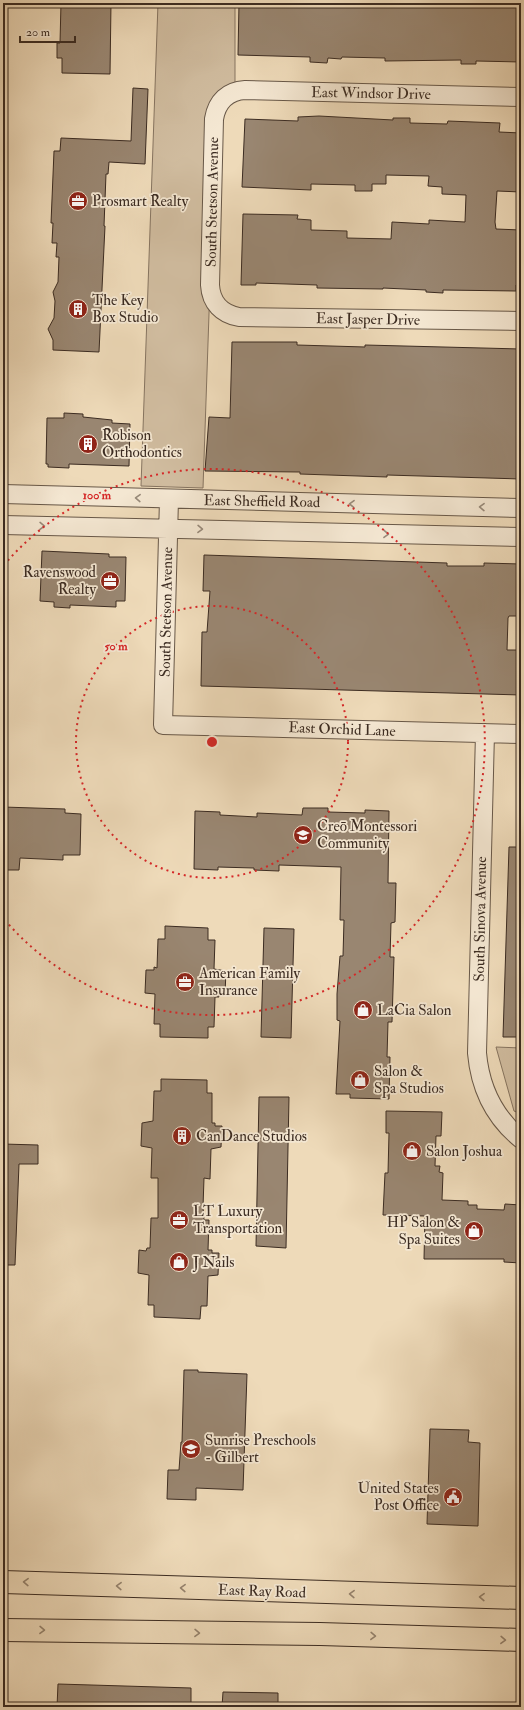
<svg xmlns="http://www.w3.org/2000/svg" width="524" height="1710" font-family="'IM FELL Double Pica',serif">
	<rect width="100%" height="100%" fill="#eedab9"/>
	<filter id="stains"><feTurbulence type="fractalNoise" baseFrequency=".005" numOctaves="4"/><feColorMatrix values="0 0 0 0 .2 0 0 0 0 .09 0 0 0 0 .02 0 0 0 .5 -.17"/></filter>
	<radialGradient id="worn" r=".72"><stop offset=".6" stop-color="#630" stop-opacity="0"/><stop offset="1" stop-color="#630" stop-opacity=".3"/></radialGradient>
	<path fill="#d0bc9f" stroke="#867460" d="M158,3H235V91L222,100L210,285L203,488L141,486Z
		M496,1047L521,1048V1114L514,1111Z"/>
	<path fill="#998671" stroke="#3c2c22" d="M61,3H111L110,74L62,73V58H57V43H60Z
		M239,3H521V62L476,61V64H461V60L385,61V58L342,57L341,59L328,58L327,63L310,62V57L238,55Z
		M133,88L148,89L145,164L109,162L108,174H106L104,226H105L99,352L53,350V340L48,329L54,318L55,301L53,292L58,282L59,257H56L57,243H52L53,223H51L54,151H60L61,138L131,141Z
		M319,116L393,120V118H410V123L447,124L448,121L500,123L499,132L521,133V192L497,191L495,222L496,229L521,230V285H516V291L443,290V293L426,292V290L383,288V289L317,288V285L256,283V285H241L243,214L298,215L297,219L311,220V230L347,231V238L391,239L392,222L429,224V220L465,222L466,195L442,194V187L428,186L429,176L386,175V184H372V191H355V185L311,184V190L242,187L245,119L298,121V117Z
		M232,342H297V345L365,347V345L521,349V479L387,475V477L300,474V472L205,471L209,417L230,418Z
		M64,413L83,414V417L112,420V423L130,424L129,466L69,464V468L48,467V464H46L47,418H64Z
		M42,551L109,554V557H126L125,601H116V607L70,605V608L54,607V602L40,601Z
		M204,555L447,563V566H484V563L521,564V616H509L508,618L507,650H521V695L201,686L202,632H207L210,591H203Z
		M3,807L65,809V813L81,814L80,855H63V860L20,858L19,870H3Z
		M303,808H328V812L365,813V810L389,811L388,883H396L395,922L391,923L390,957H394L392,1022H388L387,1057H390L389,1099L350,1098V1094H336L340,1021L337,1020V994L340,956H343L344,920H340L341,867L279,865V871L254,870V868L218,867V870L194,869L195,811L220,812V815L257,817V813L302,815Z
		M509,847H521V1037H503Z
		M165,926L208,928V940H215L214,969L226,971L225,994H219V997H215L214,1027H208V1038L160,1037V1024H154L155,994L145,993L146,970H154V967L157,968L158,939H165Z
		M264,928L294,929L291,1038L261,1037Z
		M161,1079L207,1080V1093H212V1123H215V1126H222L221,1147L211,1149L210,1179L204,1178L203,1207L204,1220H209L208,1250H212V1253H219L218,1275L208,1276L207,1306H201L200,1319L154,1317V1305H148L149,1275L138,1273L139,1250L146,1251L147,1248H150L151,1218H158V1178H151L152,1148L141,1146L142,1123L153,1121L154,1091H161Z
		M259,1097H289L286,1248L256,1246Z
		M386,1111L442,1112L441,1136H436L435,1166H440L439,1172L443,1173L442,1200L468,1201V1205H477V1209L504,1210L505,1204L521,1205V1263L504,1262V1259H424L425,1216L383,1215L385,1173H388L389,1133H386Z
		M3,1144L38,1145V1164H19L15,1265H3Z
		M184,1370H198V1372L247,1374L243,1490L196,1488V1500L167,1499L168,1470H179L181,1442H182Z
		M430,1429L469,1430L468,1442L480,1443L478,1526L427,1524Z
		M58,1684L191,1688V1707H57Z
		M223,1692L278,1693V1707H222Z"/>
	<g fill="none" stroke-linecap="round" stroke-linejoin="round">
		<defs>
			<path id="street" d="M521,97L245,90C228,91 217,101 214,119L210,285C211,303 222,314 239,317L521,321
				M3,494L521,508
				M169,499L163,725L521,734
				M3,525L521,537
				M485,733L477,1053C480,1087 494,1117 521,1139"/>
			<path id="primary" d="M3,1582L521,1598
				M3,1630L320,1634L521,1640"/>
		</defs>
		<use href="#street" stroke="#685848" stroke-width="20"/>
		<use href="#primary" stroke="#3c2c22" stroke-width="24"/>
		<use href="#street" stroke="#f4e7d2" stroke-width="18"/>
		<use href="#primary" stroke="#eedab9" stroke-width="22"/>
	</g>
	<defs><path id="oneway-chevron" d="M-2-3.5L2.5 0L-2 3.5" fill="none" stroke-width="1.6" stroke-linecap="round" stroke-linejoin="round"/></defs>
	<g stroke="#988a7a">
		<use href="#oneway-chevron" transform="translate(138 498) rotate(-178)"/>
		<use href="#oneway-chevron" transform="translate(352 504) rotate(-179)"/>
		<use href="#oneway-chevron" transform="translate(482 507) rotate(-179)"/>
		<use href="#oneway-chevron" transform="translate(42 526) rotate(1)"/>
		<use href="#oneway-chevron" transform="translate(200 529) rotate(1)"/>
		<use href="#oneway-chevron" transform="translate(386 534) rotate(1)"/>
	</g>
	<g stroke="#95836e">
		<use href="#oneway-chevron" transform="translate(26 1582) rotate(-178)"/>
		<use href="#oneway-chevron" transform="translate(119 1586) rotate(-178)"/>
		<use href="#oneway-chevron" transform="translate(183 1588) rotate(-178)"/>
		<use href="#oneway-chevron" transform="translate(352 1594) rotate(-178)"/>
		<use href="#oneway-chevron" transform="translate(482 1597) rotate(-178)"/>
		<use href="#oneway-chevron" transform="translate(42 1630) rotate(1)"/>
		<use href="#oneway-chevron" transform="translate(197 1633) rotate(1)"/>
		<use href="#oneway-chevron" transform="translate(373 1636) rotate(2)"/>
		<use href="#oneway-chevron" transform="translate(503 1640) rotate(2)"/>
	</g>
	<g fill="none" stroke="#d62828" stroke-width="2" stroke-dasharray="2 4">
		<circle cx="212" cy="742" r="136"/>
		<path d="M4 565A273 273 0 1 1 4 919"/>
	</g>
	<defs>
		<symbol id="office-disc" viewBox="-11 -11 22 22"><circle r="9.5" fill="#8f2418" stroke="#f4e7d2"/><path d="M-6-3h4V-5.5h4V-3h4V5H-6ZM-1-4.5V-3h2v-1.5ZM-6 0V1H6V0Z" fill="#fff"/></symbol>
		<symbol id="building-disc" viewBox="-11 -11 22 22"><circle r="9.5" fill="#8f2418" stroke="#f4e7d2"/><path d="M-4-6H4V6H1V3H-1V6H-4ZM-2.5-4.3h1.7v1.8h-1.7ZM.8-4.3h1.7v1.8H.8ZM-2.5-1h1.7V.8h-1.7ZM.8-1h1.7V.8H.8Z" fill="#fff"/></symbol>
		<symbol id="school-disc" viewBox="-11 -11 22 22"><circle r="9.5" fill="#8f2418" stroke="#f4e7d2"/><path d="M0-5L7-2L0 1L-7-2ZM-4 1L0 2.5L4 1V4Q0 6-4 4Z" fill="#fff"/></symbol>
		<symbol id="shop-disc" viewBox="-11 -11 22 22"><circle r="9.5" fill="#8f2418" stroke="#f4e7d2"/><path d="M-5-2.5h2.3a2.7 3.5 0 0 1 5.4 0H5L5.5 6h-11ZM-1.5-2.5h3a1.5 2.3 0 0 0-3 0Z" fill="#fff"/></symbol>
		<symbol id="civic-disc" viewBox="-11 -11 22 22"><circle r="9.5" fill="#8f2418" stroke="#f4e7d2"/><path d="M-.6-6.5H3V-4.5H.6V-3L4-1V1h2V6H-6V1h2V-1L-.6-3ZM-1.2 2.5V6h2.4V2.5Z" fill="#fff"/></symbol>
	</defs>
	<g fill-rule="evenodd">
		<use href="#office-disc" x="67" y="190" width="22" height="22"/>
		<use href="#building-disc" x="67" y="298" width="22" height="22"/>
		<use href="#building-disc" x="77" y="433" width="22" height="22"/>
		<use href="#office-disc" x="99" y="570" width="22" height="22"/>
		<use href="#school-disc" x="292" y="824" width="22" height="22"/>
		<use href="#office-disc" x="174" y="971" width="22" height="22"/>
		<use href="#shop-disc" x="352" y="999" width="22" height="22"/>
		<use href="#shop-disc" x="349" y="1069" width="22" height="22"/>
		<use href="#building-disc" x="171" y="1125" width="22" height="22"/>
		<use href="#shop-disc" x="401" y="1140" width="22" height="22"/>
		<use href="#office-disc" x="168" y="1209" width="22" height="22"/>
		<use href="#shop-disc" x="463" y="1220" width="22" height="22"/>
		<use href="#shop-disc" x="168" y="1251" width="22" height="22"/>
		<use href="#school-disc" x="180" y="1438" width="22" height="22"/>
		<use href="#civic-disc" x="442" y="1486" width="22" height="22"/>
	</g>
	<g text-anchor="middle" stroke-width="3.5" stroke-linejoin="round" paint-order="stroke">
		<g font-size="15" fill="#3c2c22" stroke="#f4e7d2">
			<text transform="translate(371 93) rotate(1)" y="5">East Windsor Drive</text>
			<text transform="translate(212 202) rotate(-89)" y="5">South Stetson Avenue</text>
			<text transform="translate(368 319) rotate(1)" y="5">East Jasper Drive</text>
			<text transform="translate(262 501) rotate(1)" y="5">East Sheffield Road</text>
			<text transform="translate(166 612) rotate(-89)" y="5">South Stetson Avenue</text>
			<text transform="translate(342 729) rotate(2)" y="5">East Orchid Lane</text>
			<text transform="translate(480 919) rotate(-89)" y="5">South Sinova Avenue</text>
			<text transform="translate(262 1591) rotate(2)" y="5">East Ray Road</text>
		</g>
		<g font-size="15" fill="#3c2c22" stroke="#f4e7d2" text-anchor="start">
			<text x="92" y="206">Prosmart Realty</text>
			<text x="92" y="305">The Key<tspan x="92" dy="17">Box Studio</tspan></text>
			<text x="102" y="440">Robison<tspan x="102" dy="17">Orthodontics</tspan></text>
			<text x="96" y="577" text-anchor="end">Ravenswood<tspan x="96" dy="17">Realty</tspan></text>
			<text x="317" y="831">Creō Montessori<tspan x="317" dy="17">Community</tspan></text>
			<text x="199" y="978">American Family<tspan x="199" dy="17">Insurance</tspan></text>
			<text x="377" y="1015">LaCia Salon</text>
			<text x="374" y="1076">Salon &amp;<tspan x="374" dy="17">Spa Studios</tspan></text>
			<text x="196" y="1141">CanDance Studios</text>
			<text x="426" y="1156">Salon Joshua</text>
			<text x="193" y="1216">LT Luxury<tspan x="193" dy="17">Transportation</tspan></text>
			<text x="460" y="1227" text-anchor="end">HP Salon &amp;<tspan x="460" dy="17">Spa Suites</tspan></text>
			<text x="193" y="1267">J Nails</text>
			<text x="205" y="1445">Sunrise Preschools<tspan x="205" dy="17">- Gilbert</tspan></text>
			<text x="439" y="1493" text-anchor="end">United States<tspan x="439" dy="17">Post Office</tspan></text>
		</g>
	</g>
	<circle cx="212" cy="742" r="6" fill="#d62828" stroke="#f4e7d2" stroke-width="2"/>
	<g font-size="12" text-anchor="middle" font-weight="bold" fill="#d62828" stroke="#f4e7d2" stroke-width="3.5" stroke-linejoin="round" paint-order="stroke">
		<text x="97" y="499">100 m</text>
		<text x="116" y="650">50 m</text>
	</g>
	<rect width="524" height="1710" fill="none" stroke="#eedab9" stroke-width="16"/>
	<rect x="4" y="4" width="516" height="1702" fill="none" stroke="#3c2c22" stroke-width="2"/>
	<rect x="8" y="8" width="508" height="1694" fill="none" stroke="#3c2c22"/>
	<path d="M20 36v6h55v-6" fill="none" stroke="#3c2c22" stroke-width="2"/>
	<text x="26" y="36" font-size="12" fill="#3c2c22" stroke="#f4e7d2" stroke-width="3" paint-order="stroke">20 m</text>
	<rect width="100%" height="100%" filter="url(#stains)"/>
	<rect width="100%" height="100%" fill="url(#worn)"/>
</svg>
